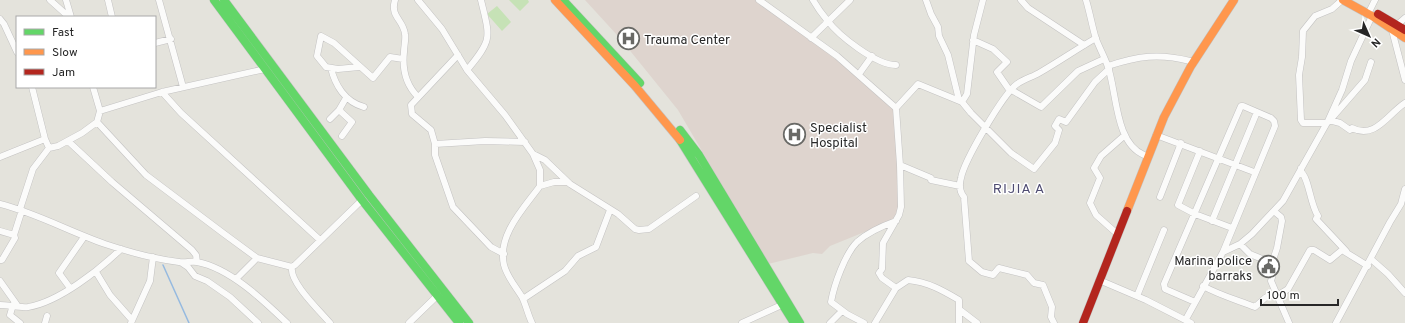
<svg xmlns="http://www.w3.org/2000/svg" width="1405" height="323" font-family="Overpass,sans-serif">
	<rect width="100%" height="100%" fill="#e4e3dc"/>
	<path fill="#ded4ce" d="M585,0H758L893,103L898,157L899,212L894,220L830,246L822,254L813,253L768,264L678,110L623,42L620,40L621,39L617,35Z"/>
	<path fill="#c6e2b6" d="M509,0H528L529,2L520,11Z
		M497,6L511,22L502,31L487,14Z"/>
	<g fill="none" stroke-linecap="round" stroke-linejoin="round">
		<path stroke="#96bae0" stroke-width="1.5" d="M163,265L189,323"/>
		<defs>
			<path id="street" d="M50,0L69,17
				M66,0L71,17
				M108,0L112,17
				M159,0L183,87
				M395,0C390,17 403,19 405,34C406,39 404,46 404,52C402,70 406,85 418,97
				M418,0L442,29L467,70L505,115L533,154L545,160L570,184L618,214L635,229L639,230L649,229L696,196
				M759,0L837,56L896,108L900,165L901,207L899,215L883,243L882,269L879,273L882,278L896,288
				M813,0C817,7 822,14 827,20C839,36 876,65 896,65
				M926,0L931,14L938,27L939,36L948,55L959,100
				M1021,0L1028,8L1084,45
				M1086,0C1090,13 1092,26 1096,39C1100,49 1105,58 1108,67C1117,93 1115,143 1144,155
				M1370,10L1375,0
				M0,19L4,24L17,52
				M1397,25L1405,18
				M1392,30L1405,80
				M811,38L850,0
				M973,40L993,49L1007,62L997,72L1008,88L1041,107L1078,71L1104,59
				M155,43L171,39
				M458,55L411,105L412,114L431,130L435,144V155L453,207L491,247L504,254
				M1108,66C1138,56 1159,53 1190,61
				M359,67L338,69L326,67L317,56L321,36L334,43L373,78L390,57L403,59
				M331,68C335,85 345,102 364,107
				M467,70C493,39 490,38 481,0
				M859,74L872,56
				M32,87L45,139L49,148
				M162,92L181,113L320,240
				M962,102L967,94L974,35L983,0
				M896,108L918,84L962,102L971,113L1011,153L1034,169L1055,143L1059,130L1055,126L1059,119L1066,122L1095,82L1109,69
				M339,110L352,122L342,136
				M100,111L162,92L265,69
				M330,119L339,110L346,98
				M1331,119L1365,80L1371,62
				M1329,120L1340,123L1350,130L1352,128C1375,140 1388,114 1405,103
				M97,122L146,175L223,233L257,258L292,267L295,265L362,200
				M1327,123H1303L1301,120L1299,75L1302,57L1303,31L1315,16L1332,9L1342,0
				M1156,135L1254,172
				M68,141L112,182L192,250L196,255L197,262
				M435,144L485,141L525,142
				M1200,151L1178,205L1195,214L1232,228
				M0,157L45,139
				M900,165L931,178V180L960,186
				M1301,168V172C1309,178 1310,204 1318,216L1316,219L1346,251
				M540,186L554,182H566
				M1160,197L1181,143
				M0,204C36,213 70,232 105,244C129,252 154,259 179,262C185,263 191,261 197,262C230,268 264,301 287,323
				M20,209L33,169L49,148L58,146L82,133L97,122L100,111L93,87
				M1275,212L1281,217L1282,221L1277,248L1272,263L1275,266L1271,281L1289,323
				M1212,221L1257,112
				M0,231L14,235L22,210
				M1114,231L1096,215L1090,203L1100,178L1094,168L1101,156L1125,135
				M1240,244L1250,254L1272,263
				M1223,252L1240,244L1252,234L1283,201L1328,121L1342,90L1351,61L1372,16
				M1371,259L1388,274L1405,293
				M0,260H2L15,238L14,235
				M182,263L188,267L195,276L207,281L230,297L258,323
				M292,267C289,282 320,311 330,323
				M96,272L110,295L132,320
				M236,279L257,258
				M1099,280L1146,300L1191,323
				M0,281L17,305
				M1203,286C1219,295 1237,300 1255,307L1265,298L1276,292
				M70,288L59,273L84,237
				M1137,296L1164,230
				M1277,296L1288,289L1310,250H1314L1330,260L1342,250L1368,266
				M523,299L565,271L578,256L596,247L610,210
				M0,305C8,305 20,308 28,307C59,302 99,270 121,249
				M13,305L10,315L20,323
				M960,310L977,323
				M1186,319L1223,252L1275,126L1274,121L1271,118L1243,106H1241L1164,284L1165,289L1195,302
				M45,323L47,316
				M131,323L150,281L153,257
				M409,323L438,295
				M532,323C528,315 526,305 522,297C516,287 507,277 504,265C497,235 524,208 540,186V170L533,154
				M742,323L786,303
				M830,323L842,311
				M864,323L847,314L831,302C834,285 845,254 857,242C868,232 882,226 896,221
				M875,323L896,288L908,280C928,282 942,290 959,300V323
				M1054,323L1051,317L1052,307L1043,285L1034,283L1027,275L999,268L993,275L982,272L969,261L964,197C959,191 959,185 961,178C964,161 1003,94 1017,84C1024,79 1032,77 1039,73C1058,62 1077,49 1096,38
				M1336,323L1390,222L1401,204L1405,189"/>
			<path id="fast" d="M214,0L362,200L459,323
				M224,0L369,195L469,323
				M563,0L640,83
				M680,130L699,155L800,323
				M680,140L794,323"/>
			<path id="slow" d="M555,0L635,86L680,140
				M1343,0L1372,16L1405,38
				M1127,211L1164,117L1191,66L1234,0"/>
			<path id="jam" d="M1378,14L1405,30
				M1083,323L1127,211"/>
		</defs>
		<use href="#street" stroke="#c3c2c2" stroke-width="7"/>
		<use href="#fast" stroke="#c3c2c2" stroke-width="9"/>
		<use href="#slow" stroke="#c3c2c2" stroke-width="9"/>
		<use href="#jam" stroke="#c3c2c2" stroke-width="9"/>
		<use href="#street" stroke="#fbfbfa" stroke-width="6"/>
		<use href="#fast" stroke="#63d668" stroke-width="8"/>
		<use href="#slow" stroke="#ff974d" stroke-width="8"/>
		<use href="#jam" stroke="#b3261e" stroke-width="8"/>
	</g>
	<defs>
		<symbol id="hospital-ring" viewBox="-11 -11 22 22"><circle r="9.5" fill="#fff" stroke="#696966" stroke-width="1.5"/><path d="M-5-5h3v3.5h4V-5h3V5h-3V1.5h-4V5h-3Z" fill="#696966"/></symbol>
		<symbol id="civic-ring" viewBox="-11 -11 22 22"><circle r="9.5" fill="#fff" stroke="#696966" stroke-width="1.5"/><path d="M-.6-6.5H3V-4.5H.6V-3L4-1V1h2V6H-6V1h2V-1L-.6-3ZM-1.2 2.5V6h2.4V2.5Z" fill="#696966"/></symbol>
	</defs>
	<g fill-rule="evenodd">
		<use href="#hospital-ring" x="616" y="26" width="25" height="25"/>
		<use href="#hospital-ring" x="782" y="122" width="25" height="25"/>
		<use href="#civic-ring" x="1256" y="254" width="25" height="25"/>
	</g>
	<g text-anchor="middle" stroke-width="3" stroke-linejoin="round" paint-order="stroke">
		<g font-size="13" fill="#272727" stroke="#fff" text-anchor="start">
			<text x="644" y="44">Trauma Center</text>
			<text x="810" y="132">Specialist<tspan x="810" dy="15">Hospital</tspan></text>
			<text x="1252" y="265" text-anchor="end">Marina police<tspan x="1252" dy="15">barraks</tspan></text>
		</g>
		<g font-size="14" letter-spacing="1" fill="#4f4c72" stroke="#fff">
			<text x="1019" y="193">RIJIA A</text>
		</g>
	</g>
	<rect x="16" y="16" width="140" height="72" fill="#ffffff" stroke="#a9a9a9"/>
	<rect x="24" y="29" width="20" height="6" fill="#63d668" stroke="#a9a9a9"/>
	<text x="52" y="36" font-size="12" fill="#272727">Fast</text>
	<rect x="24" y="49" width="20" height="6" fill="#ff974d" stroke="#a9a9a9"/>
	<text x="52" y="56" font-size="12" fill="#272727">Slow</text>
	<rect x="24" y="69" width="20" height="6" fill="#b3261e" stroke="#a9a9a9"/>
	<text x="52" y="76" font-size="12" fill="#272727">Jam</text>
	<g transform="translate(1369 36) rotate(135)" stroke="#ffffff" stroke-width="3" paint-order="stroke">
	<path d="M0-3L7 15L0 10L-7 15Z" fill="#272727"/>
	<text y="-6" font-size="11" font-weight="bold" text-anchor="middle" fill="#272727">N</text>
	</g>
	<path d="M1261 299v6h77v-6" fill="none" stroke="#272727" stroke-width="2"/>
	<text x="1267" y="299" font-size="12" fill="#272727" stroke="#ffffff" stroke-width="3" paint-order="stroke">100 m</text>
</svg>
